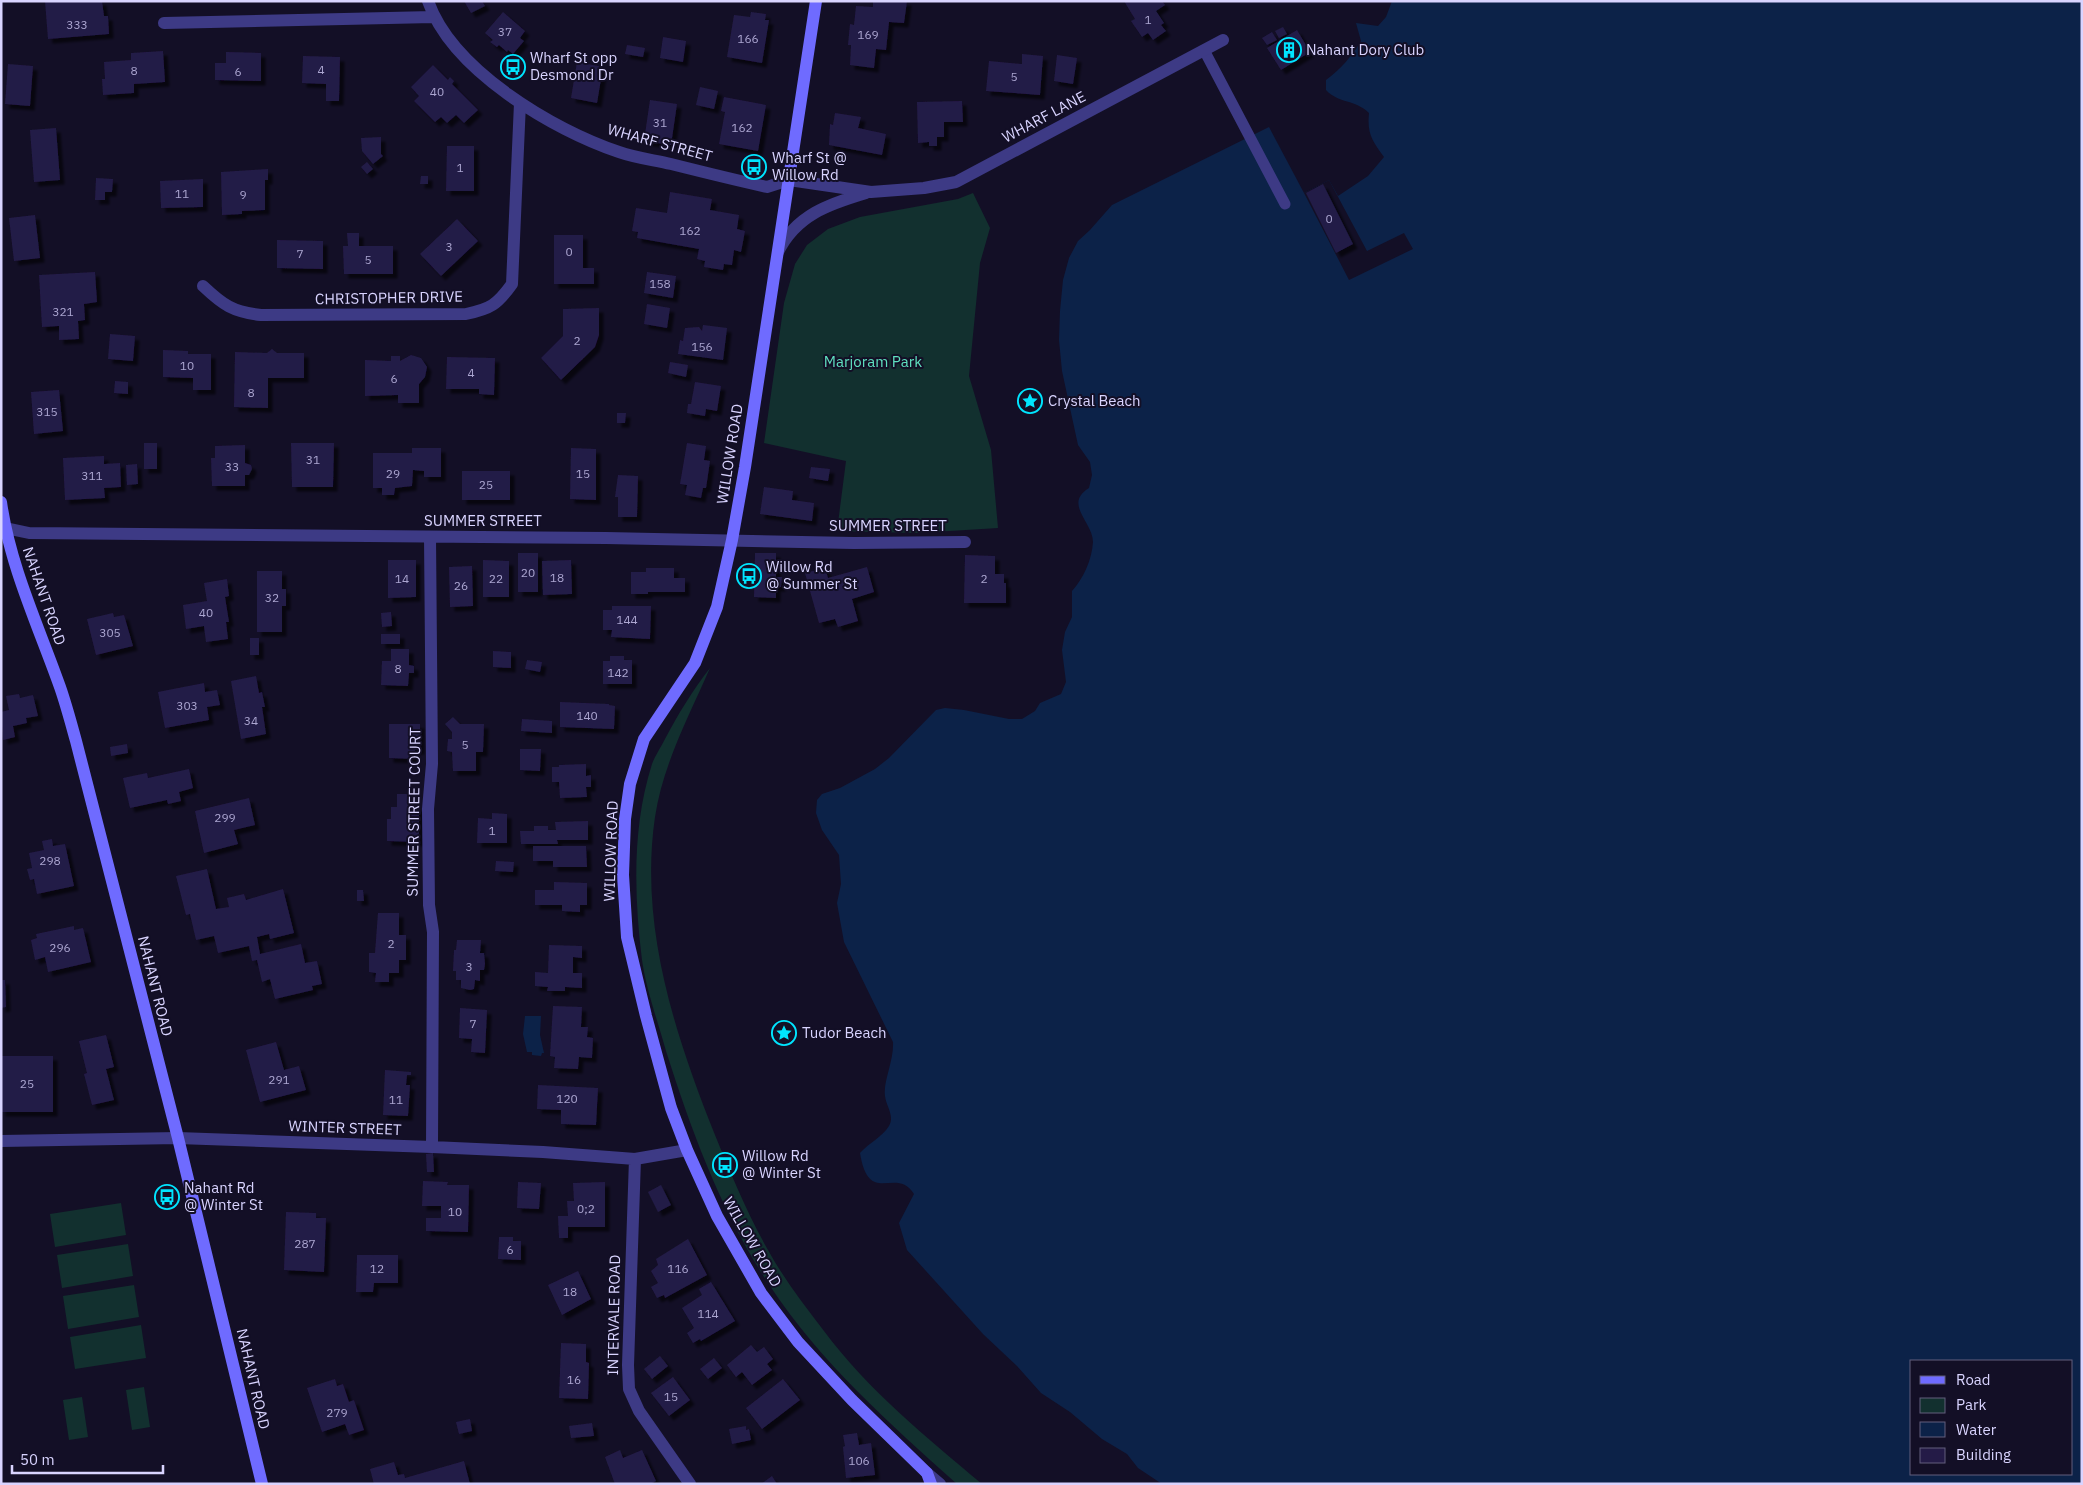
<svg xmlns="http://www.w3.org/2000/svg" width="2083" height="1485" font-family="'IBM Plex Sans',sans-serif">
	<defs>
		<filter id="shadow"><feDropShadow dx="4.5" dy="4.5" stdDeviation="1" flood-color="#0009"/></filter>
	</defs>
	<rect width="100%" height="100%" fill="#130f26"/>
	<path fill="#12302f" d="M973,193L990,228L980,263L969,376L991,450L998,528L917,533L837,531L846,461L764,443L784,303L795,264L807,245L828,229L860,217L958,199Z
		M710,668C689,716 663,764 655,817C639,926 675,1035 715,1135C731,1174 747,1213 768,1250C784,1279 804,1305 824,1331C868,1390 926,1437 982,1484H957C890,1424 820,1362 770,1286C722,1214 692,1133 666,1051C658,1022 646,989 642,960C634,895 632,827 652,764C655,756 661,747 665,739C678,714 693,690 710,668Z
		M121,1203L126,1235L55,1247L50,1214Z
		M128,1244L133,1276L62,1288L57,1255Z
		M134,1285L139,1317L68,1329L63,1296Z
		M141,1325L146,1358L75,1369L70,1337Z
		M144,1387L150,1427L132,1430L126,1390Z
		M82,1397L88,1437L69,1440L63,1400Z"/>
	<path fill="#0c2248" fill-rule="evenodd" d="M1392,1H2082V1484H1162L1138,1468L1127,1454L1102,1439L1070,1412L1041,1393L1017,1366L983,1334L907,1250L899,1223L914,1194C896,1165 869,1208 860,1153C869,1143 882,1137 889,1126C895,1116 886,1106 885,1096C883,1081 894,1061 893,1042L844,942L837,903L841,884L839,855L822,830L816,813L817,800L822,794L840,788L875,769L889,758L936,710L945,708L964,710L1009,719H1022L1035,711L1040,703L1061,694L1066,682L1062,650L1065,632L1072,617V591C1083,579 1092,560 1093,542C1093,522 1063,504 1089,488L1092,475L1090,462L1078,445L1062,371L1059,340L1060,311L1063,280L1069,258L1078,241L1090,230L1112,205L1269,127L1304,193L1329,180L1338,196L1368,176L1384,157C1372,140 1367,134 1369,113C1355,99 1339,104 1326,90V80C1340,70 1352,56 1361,41L1356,23L1378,26L1386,17ZM1912,1361H2072V1474H1912Z
		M525,1016H541L540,1035L544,1053H542L541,1056L532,1055V1052H527L523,1034Z"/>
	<path fill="#130f26" d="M1329,180L1367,251L1404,233L1413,249L1349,280L1304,193Z"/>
	<path fill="#241b47" filter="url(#shadow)" d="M45,1H102L104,16H108L109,34L48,39Z
		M464,1H482L485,6L471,13Z
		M873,1H907L904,23L889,22L886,50L876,49L874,68L850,65L851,45H848L850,24L854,25L856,6L873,7Z
		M1124,1H1162L1165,5L1156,11L1164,23L1161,25L1166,31L1153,40L1148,33L1142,37L1131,21L1135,19Z
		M503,12L525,31L520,38L524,41L513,54L508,50L507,52L499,45L497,47L490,42L493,40L485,33Z
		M751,12L766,14L765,20H769L762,63L727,57L734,15L750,17Z
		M1283,27L1287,34L1279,38L1275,31Z
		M1297,30L1310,52L1281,70L1267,48Z
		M1272,32L1277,40L1267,45L1262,38Z
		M663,37L686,41L683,62L660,58Z
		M627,45L645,48L643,57L625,54Z
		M163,51L165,82L134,84V93L103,95L102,79H105L104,62L131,60V53Z
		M226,52L261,53V81L215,80V63H226Z
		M1022,54L1043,56L1040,95L986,91L989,61L1022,64Z
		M1057,55L1077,58L1073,84L1054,81Z
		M303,56L340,57L339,101H326V84L302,83Z
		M577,62L603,67L597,103L571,98Z
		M8,64L33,66L30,106L5,104Z
		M433,65L448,80L450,77L454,81L452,84L478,110L464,123L456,115L447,123L441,117L435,122L414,101L419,96L411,87Z
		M700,87L718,91L714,109L696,105Z
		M724,97L766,105L758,151L719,144L725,112L721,111Z
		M650,100L677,104L671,145L644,141Z
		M962,101L963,122H944V137H937V146H929V142L918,143L917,102Z
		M835,113L861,117L858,128L886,134L882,155L829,145L830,124L833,125Z
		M56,128L60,180L34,182L30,130Z
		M381,137V154L383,156L373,164L362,151L361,138Z
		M447,146H474V191H446Z
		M367,162L373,169L367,174L361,167Z
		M268,169V180H265V210L242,211V214L222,215L221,172Z
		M421,176H428V184H420Z
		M96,178L113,179L112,192H105V200H95Z
		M203,179V207L161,208L160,181Z
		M1323,184L1353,244L1336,253L1306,193Z
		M670,192L712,199L710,210L739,215L737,229L745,231L741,252L734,250L732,265L724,264L723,270L704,267L705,261L697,259L699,249L637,238L638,232L632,231L636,208L667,213Z
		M35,215L40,258L14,261L9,218Z
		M457,219L478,241L441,276L420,254Z
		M347,233H359V246H393V274H344L343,246H348Z
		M554,235H583V268H594V284H554Z
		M277,240L323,241V269L277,268Z
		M95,272L97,302L84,304L85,320L78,321L79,339L59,340V326L42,327L39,275Z
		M647,272L676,276L673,298L644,293Z
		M647,304L670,308L667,328L644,324Z
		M599,308V335L595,347L561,380L541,358L563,336V309Z
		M703,325L727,328L723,360L678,354L680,340L683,341L685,328L699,327L702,331Z
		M110,334L135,336L133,361L108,359Z
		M272,349L277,353H304V378H268V408L234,407L235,352L267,353Z
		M163,350L188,351V354H211V390H193V378L163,377Z
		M411,355L421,358L427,367L425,377L419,384V403H398V395L365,396V360L391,361V356H400V361Z
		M447,357L495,358L494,395L479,394V389H446Z
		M670,362L688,365L686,377L668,373Z
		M115,381L128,382V394L114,393Z
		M695,382L721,386L717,411L706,409L705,416L687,413L688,404H691Z
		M59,390L63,431L34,434L31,392Z
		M617,413H626L625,423H617Z
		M144,443H157V469H144Z
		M291,443H334L333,487H292Z
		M687,443L706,446L704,460L710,461L706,488H703L701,498L685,495L687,485L680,484Z
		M245,445V463L251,465L252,469L249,475H245V486H212L211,458H215V446Z
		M412,448H441V477H424V471L413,470L412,486L395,488L394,495H382V488H373V453H412Z
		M571,448L596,449V500L570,499Z
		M104,456V464L120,463L121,487L104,488L105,498L65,500L63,458Z
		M137,464L138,484L127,485L126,465Z
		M811,467L830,469L828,481L809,478Z
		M462,471H510V500H462Z
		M618,475L638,476L637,517H618V497H615Z
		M764,487L793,491L792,500L814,503L812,521L760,514Z
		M518,553H538V592H518Z
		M755,553H776V577H782L781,587H776V598L754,597Z
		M965,555L995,556V574H1004V583H1006V603H964Z
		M388,560H416V597L388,598Z
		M483,560L509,561V597H483Z
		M571,560L572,594L543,595L542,561Z
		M472,566L473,606L450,607L449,567Z
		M867,567L874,592L852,599L858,621L838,627L835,619L819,623L805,573L825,568L828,578Z
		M646,568H674V578H685V592H648V594H631V572H646Z
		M257,571H282V589H286V606H282V632H257Z
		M227,579L229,596L225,597L229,622H226L228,639L206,642L204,626L186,629L183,605L207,601L204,583Z
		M612,606H651L650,639L611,637L612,630H603V610H612Z
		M391,612L392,626L382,627L381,613Z
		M113,613L114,617L124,615L133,646L96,655L87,619Z
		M381,634H400V644H381Z
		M250,638H259V655H250Z
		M391,649H409V665L414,666V673H409L408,686L381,685L382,661H391Z
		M493,651L511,652V668L493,667Z
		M610,656H624V660H632V684H603V661H610Z
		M527,660L542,662L540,672L525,669Z
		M256,676L259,693L262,692L265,707H262L266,734L241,739L231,681Z
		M204,683L205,692L217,690L220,705L207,707L209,720L165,728L158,692Z
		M19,694L20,698L33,695L38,716L26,718L27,723L13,726L15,737L3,740L1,712L9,710L6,696Z
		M560,702L609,704V705L615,706L614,729L560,727Z
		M453,717L460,724H484L483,752H476V771H453L452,752L447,751L448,739H452V732L445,724Z
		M522,719L552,721V733L521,731Z
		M389,724H420V750H415V759L389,758Z
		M127,744L128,753L111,756L110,747Z
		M520,749H541L540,771L520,770Z
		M586,764V776L591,775V787H586L587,797L560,798L559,782H552V767H559V765Z
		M189,769L193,788L179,792L181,801L168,804L167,800L130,808L123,778L147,773L148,778Z
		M397,794H410V807H419V842L387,841V819H391V807H397Z
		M249,798L255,825L234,830L238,844L204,853L195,811Z
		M492,813L507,814V843H477L478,818L492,819Z
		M588,821V840H557L558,844H521L520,831H534V826H548V830H556L555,822Z
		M52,839L53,846L65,844L74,886L37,894L34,879L30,880L27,869L32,868L29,853L44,850L42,841Z
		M533,846H586L587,867H553V861H533Z
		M496,861L514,862L513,872L495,871Z
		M207,869L216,909L229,907L227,898L244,894L246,900L283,889L294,933L270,939L269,934L257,937L260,954L301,944L305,963L317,961L322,984L312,986L313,990L275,999L270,979L262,982L257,960L252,961L249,946L218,953L214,936L196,940L190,914L186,915L176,876Z
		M554,882L587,883V905H580V912L562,911V905H535V890H554Z
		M357,890H363L364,901H357Z
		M378,913H399V935H406V960H399V973H389V982H375L376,973L369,972V953H375Z
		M74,926V930L83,928L91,962L48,972L45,957L35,960L31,940L37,938L36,934Z
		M457,940H481L480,953H484L485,964L484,970H480V981L475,980L474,989L470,990L461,988V980H456V971H453L454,950H456Z
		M549,945L582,946V958L573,957V973H582V988L565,987V991H547L548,987L535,986V972L548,973Z
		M1,980H5L6,1007L1,1008Z
		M553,1006L582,1007L581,1027H588L587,1037L593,1038L592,1058L579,1057L578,1069L554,1068L555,1057L550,1056Z
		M460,1008L487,1010L485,1053L471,1052L472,1039L459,1038Z
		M106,1035L114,1067L106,1069L114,1100L92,1105L84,1074L87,1073L79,1041Z
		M276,1042L284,1070L299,1066L306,1090L260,1102L246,1050Z
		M1,1056H53V1112H1Z
		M385,1070L411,1072V1075H407L406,1085H410L408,1116L383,1115Z
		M538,1085L598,1088L596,1125L561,1124V1110L537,1109Z
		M433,1153L434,1172H427L426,1154Z
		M423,1181L448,1182L447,1185H469L468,1232L426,1231V1218H441V1206H422Z
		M518,1182L541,1183L539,1209L517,1208Z
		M605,1182V1227H568V1238H559L558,1216H568L567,1201H574L573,1183Z
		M661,1185L671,1205L658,1212L648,1192Z
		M286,1212L316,1213V1218H326L324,1272L284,1270Z
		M499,1237H513V1241H521V1260L498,1259Z
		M688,1239L707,1275L665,1298L664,1295L657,1298L651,1287L658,1283L651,1271L658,1265L656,1259Z
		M357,1255H398V1283H374L373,1292H356Z
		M578,1271L591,1299L562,1315L548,1285Z
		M711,1282L735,1321L701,1341L700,1339L693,1343L687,1333L694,1328L682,1308L702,1295L699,1289Z
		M561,1343L586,1344V1362L589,1363L588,1399L559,1398Z
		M751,1345L757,1352L764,1347L773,1359L767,1364L772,1370L752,1385L742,1372L736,1377L727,1365Z
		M660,1356L668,1366L652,1379L644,1369Z
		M714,1358L722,1368L708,1379L700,1369Z
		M673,1377L690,1400L669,1416L651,1393Z
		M335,1379L337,1386L343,1384L349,1402L354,1400L364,1430L349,1435L345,1424L322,1432L307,1388Z
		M783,1379L800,1400L762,1429L746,1408Z
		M470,1419L472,1431L459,1434L456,1422Z
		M592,1423L594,1436L571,1438L569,1426Z
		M746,1426V1430L749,1429L751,1440L732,1444L729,1429Z
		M857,1433L859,1445L871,1443L875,1475L846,1478L843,1447L845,1446L843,1435Z
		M620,1450L623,1458L642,1450L656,1481L650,1484H615L605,1457Z
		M464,1461L470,1484H374L370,1469L394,1462L398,1475L404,1474L405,1478Z
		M772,1476L777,1484H761Z"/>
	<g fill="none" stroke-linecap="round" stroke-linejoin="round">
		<path stroke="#3d3a85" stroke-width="11" d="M1204,50L1285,204"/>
		<path stroke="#3d3a85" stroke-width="12" d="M428,1C452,70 553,130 619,152C636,158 654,160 671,164C703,172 735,180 767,187L789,180L871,192L924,188L956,182L1223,40
			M164,23L433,17
			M778,252C796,215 829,204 866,193
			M203,286C223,305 233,312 261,315L466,314C490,309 497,305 512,284L520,103
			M1,527L29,533L606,538L854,543L965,542
			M430,537L432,764L428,809L429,905L433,932L432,1147
			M1,1141L178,1138L432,1147L543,1152L635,1159L687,1150
			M635,1159L628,1365L629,1389L639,1411L690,1484"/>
		<path stroke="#3d3a85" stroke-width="12" d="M927,1473L940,1484"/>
		<path stroke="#6f6bff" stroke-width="12" d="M816,1L745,467L732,540L717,607L695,663L644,739L630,784L625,819L623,875L627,937L646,1016L671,1108L687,1150L717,1216L761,1293L798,1342L852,1400L927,1473L931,1484
			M1,502C10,566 38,625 60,687C66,704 71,723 76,741L178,1138L262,1484"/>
	</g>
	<defs>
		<symbol id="building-ring" viewBox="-11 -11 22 22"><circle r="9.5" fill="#130f26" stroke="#00e5ff" stroke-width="1.5"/><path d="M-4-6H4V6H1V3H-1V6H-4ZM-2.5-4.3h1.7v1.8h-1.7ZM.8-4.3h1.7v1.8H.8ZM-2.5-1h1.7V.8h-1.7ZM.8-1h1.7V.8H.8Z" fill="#00e5ff"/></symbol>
		<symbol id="bus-ring" viewBox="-11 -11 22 22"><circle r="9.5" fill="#130f26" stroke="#00e5ff" stroke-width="1.5"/><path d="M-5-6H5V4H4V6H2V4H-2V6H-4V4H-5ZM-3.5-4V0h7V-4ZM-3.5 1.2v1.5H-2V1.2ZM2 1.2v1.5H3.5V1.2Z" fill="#00e5ff"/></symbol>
		<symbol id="sight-ring" viewBox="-11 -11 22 22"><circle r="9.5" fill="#130f26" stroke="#00e5ff" stroke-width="1.5"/><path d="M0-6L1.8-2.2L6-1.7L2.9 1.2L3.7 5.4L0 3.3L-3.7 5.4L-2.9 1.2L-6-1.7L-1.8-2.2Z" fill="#00e5ff"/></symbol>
	</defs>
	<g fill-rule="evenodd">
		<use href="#building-ring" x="1275" y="36" width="28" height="28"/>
		<use href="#bus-ring" x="499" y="53" width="28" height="28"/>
		<use href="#bus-ring" x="740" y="153" width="28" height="28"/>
		<use href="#sight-ring" x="1016" y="387" width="28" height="28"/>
		<use href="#bus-ring" x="735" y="562" width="28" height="28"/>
		<use href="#sight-ring" x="770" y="1019" width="28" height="28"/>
		<use href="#bus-ring" x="711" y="1151" width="28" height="28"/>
		<use href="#bus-ring" x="153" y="1183" width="28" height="28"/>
	</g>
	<g text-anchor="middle" stroke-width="4" stroke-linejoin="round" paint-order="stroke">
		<g font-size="12" fill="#aca6d1">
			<text x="1148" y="24">1</text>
			<text x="77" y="29">333</text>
			<text x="505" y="36">37</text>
			<text x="868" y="39">169</text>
			<text x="748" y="43">166</text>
			<text x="321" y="74">4</text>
			<text x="134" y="75">8</text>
			<text x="238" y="76">6</text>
			<text x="1014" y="81">5</text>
			<text x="437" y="96">40</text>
			<text x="660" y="127">31</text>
			<text x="742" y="132">162</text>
			<text x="460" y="172">1</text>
			<text x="182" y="198">11</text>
			<text x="243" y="199">9</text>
			<text x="1329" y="223">0</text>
			<text x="690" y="235">162</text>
			<text x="449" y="251">3</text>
			<text x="569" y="256">0</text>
			<text x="300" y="258">7</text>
			<text x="368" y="264">5</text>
			<text x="660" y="288">158</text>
			<text x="63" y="316">321</text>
			<text x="577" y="345">2</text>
			<text x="702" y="351">156</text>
			<text x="187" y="370">10</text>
			<text x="471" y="377">4</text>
			<text x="394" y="383">6</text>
			<text x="251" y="397">8</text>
			<text x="47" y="416">315</text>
			<text x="313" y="464">31</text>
			<text x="232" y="471">33</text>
			<text x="393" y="478">29</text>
			<text x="583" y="478">15</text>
			<text x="92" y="480">311</text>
			<text x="486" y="489">25</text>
			<text x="528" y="577">20</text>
			<text x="557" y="582">18</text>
			<text x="402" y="583">14</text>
			<text x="496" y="583">22</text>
			<text x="984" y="583">2</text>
			<text x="461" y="590">26</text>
			<text x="272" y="602">32</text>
			<text x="206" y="617">40</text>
			<text x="627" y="624">144</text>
			<text x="110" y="637">305</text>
			<text x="398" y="673">8</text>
			<text x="618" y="677">142</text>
			<text x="187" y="710">303</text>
			<text x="587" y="720">140</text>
			<text x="251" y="725">34</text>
			<text x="465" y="749">5</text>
			<text x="225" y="822">299</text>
			<text x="492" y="835">1</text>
			<text x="50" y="865">298</text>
			<text x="391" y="948">2</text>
			<text x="60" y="952">296</text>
			<text x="469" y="971">3</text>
			<text x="473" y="1028">7</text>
			<text x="279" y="1084">291</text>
			<text x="27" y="1088">25</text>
			<text x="567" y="1103">120</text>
			<text x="396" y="1104">11</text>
			<text x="586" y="1213">0;2</text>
			<text x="455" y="1216">10</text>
			<text x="305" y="1248">287</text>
			<text x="510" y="1254">6</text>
			<text x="377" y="1273">12</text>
			<text x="678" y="1273">116</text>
			<text x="570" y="1296">18</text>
			<text x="708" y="1318">114</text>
			<text x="574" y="1384">16</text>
			<text x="671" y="1401">15</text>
			<text x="337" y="1417">279</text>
			<text x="859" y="1465">106</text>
		</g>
		<g font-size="15" fill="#d9d4ff" stroke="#130f26" text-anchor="start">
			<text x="1306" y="55">Nahant Dory Club</text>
			<text x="530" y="63">Wharf St opp<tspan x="530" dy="17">Desmond Dr</tspan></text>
			<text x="772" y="163">Wharf St @<tspan x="772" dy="17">Willow Rd</tspan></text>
			<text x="1048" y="406">Crystal Beach</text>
			<text x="766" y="572">Willow Rd<tspan x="766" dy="17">@ Summer St</tspan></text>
			<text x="802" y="1038">Tudor Beach</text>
			<text x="742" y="1161">Willow Rd<tspan x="742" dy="17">@ Winter St</tspan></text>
			<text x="184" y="1193">Nahant Rd<tspan x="184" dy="17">@ Winter St</tspan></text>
		</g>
		<g font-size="15" fill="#d9d4ff" stroke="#130f26">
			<text transform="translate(1044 117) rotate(-28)" y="5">WHARF LANE</text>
			<text transform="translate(660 143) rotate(15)" y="5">WHARF STREET</text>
			<text transform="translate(389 298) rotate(-1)" y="5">CHRISTOPHER DRIVE</text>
			<text transform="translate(730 454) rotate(-81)" y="5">WILLOW ROAD</text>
			<text x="483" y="526">SUMMER STREET</text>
			<text x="888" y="531">SUMMER STREET</text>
			<text transform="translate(44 596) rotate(71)" y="5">NAHANT ROAD</text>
			<text transform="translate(414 812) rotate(-89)" y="5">SUMMER STREET COURT</text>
			<text transform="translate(611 851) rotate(-88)" y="5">WILLOW ROAD</text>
			<text transform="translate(155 986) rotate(76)" y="5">NAHANT ROAD</text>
			<text transform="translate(345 1128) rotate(2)" y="5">WINTER STREET</text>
			<text transform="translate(752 1242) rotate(60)" y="5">WILLOW ROAD</text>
			<text transform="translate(614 1315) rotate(-89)" y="5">INTERVALE ROAD</text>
			<text transform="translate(253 1379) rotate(77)" y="5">NAHANT ROAD</text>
		</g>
		<g font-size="15" fill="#5fe0c0" stroke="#130f26">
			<text x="873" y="367">Marjoram Park</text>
		</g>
	</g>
	<rect width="2083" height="1485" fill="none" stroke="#d9d4ff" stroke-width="5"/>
	<rect x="1910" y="1360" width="162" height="115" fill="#130f26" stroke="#625e7d"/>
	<rect x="1920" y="1376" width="25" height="8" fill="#6f6bff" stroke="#625e7d"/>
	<text x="1956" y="1385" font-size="15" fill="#d9d4ff">Road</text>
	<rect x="1920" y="1398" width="25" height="15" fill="#12302f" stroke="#625e7d"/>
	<text x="1956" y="1410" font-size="15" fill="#d9d4ff">Park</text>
	<rect x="1920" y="1422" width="25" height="15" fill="#0c2248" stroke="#625e7d"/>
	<text x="1956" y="1435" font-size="15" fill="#d9d4ff">Water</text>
	<rect x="1920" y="1448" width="25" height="15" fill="#241b47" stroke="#625e7d"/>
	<text x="1956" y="1460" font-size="15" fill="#d9d4ff">Building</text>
	<path d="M12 1465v8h151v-8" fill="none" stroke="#d9d4ff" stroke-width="2.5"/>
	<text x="20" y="1465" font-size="15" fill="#d9d4ff" stroke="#130f26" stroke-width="4" paint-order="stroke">50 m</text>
</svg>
